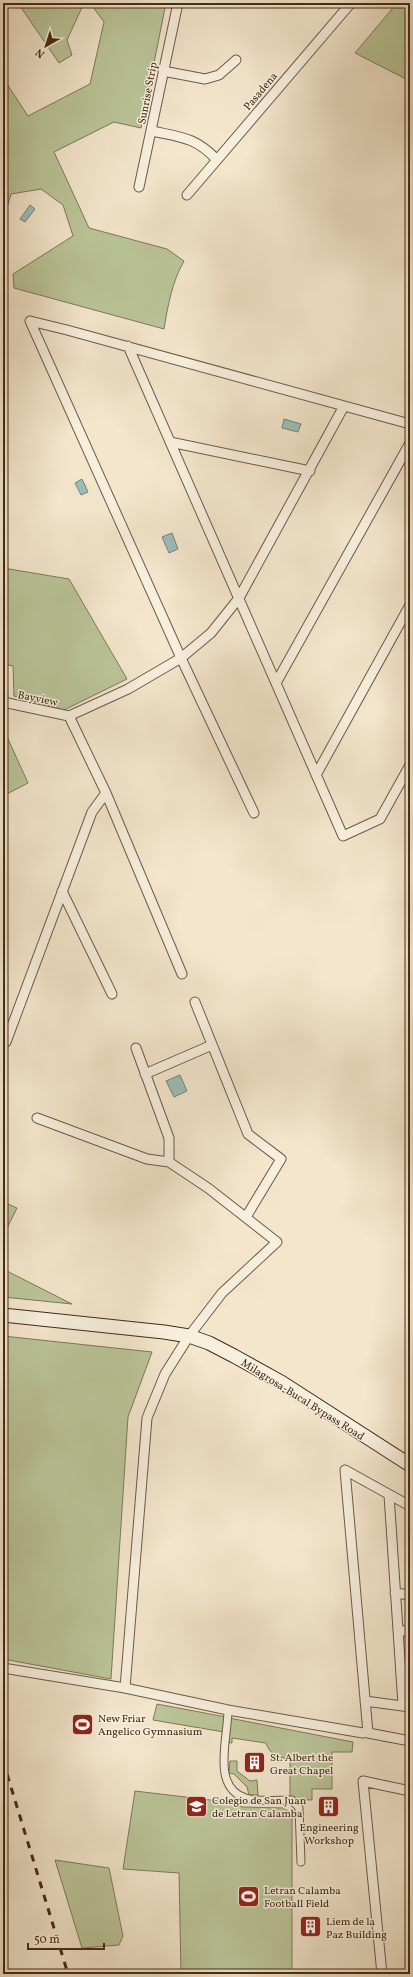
<svg xmlns="http://www.w3.org/2000/svg" width="413" height="1977" font-family="Vollkorn,serif">
	<rect width="100%" height="100%" fill="#f3e6cd"/>
	<filter id="stains"><feTurbulence type="fractalNoise" baseFrequency=".005" numOctaves="4"/><feColorMatrix values="0 0 0 0 .2 0 0 0 0 .09 0 0 0 0 .02 0 0 0 .5 -.17"/></filter>
	<radialGradient id="worn" r=".72"><stop offset=".6" stop-color="#630" stop-opacity="0"/><stop offset="1" stop-color="#630" stop-opacity=".3"/></radialGradient>
	<path fill="#bac599" stroke="#807858" d="M18,3H84L67,40L72,55L59,63Z
		M90,3H166L141,128L114,122L54,152L89,228L167,249L184,261C172,282 168,305 164,329L14,288L13,274L73,236L63,205L41,189L11,194L3,222V78L28,116L90,84L104,22Z
		M397,3H410V81L355,53Z
		M3,568L69,579L127,679L64,710L14,696L13,666L3,664Z
		M3,728L28,783L3,796Z
		M3,1202L17,1208L3,1236Z
		M3,1269L72,1304L3,1297Z
		M3,1336L152,1352L128,1417L111,1679L3,1659Z
		M157,1704L226,1717L224,1732L153,1720Z
		M229,1718L353,1742L352,1752H332V1789H312V1800L290,1799V1759C279,1758 269,1754 266,1743L232,1738V1743L226,1742Z
		M230,1761H237V1771L250,1781L257,1780L258,1795H249L247,1787L234,1774L229,1773Z
		M135,1791L227,1802L243,1807L283,1808L292,1814V1974H181L179,1873L123,1869Z
		M55,1860L109,1868L123,1936L119,1945L82,1948Z"/>
	<path fill="#9bbfba" stroke="#798379" d="M30,205L35,209L25,222L20,219Z
		M284,419L301,424L298,432L282,428Z
		M82,479L88,492L81,495L75,483Z
		M172,533L178,549L169,553L162,537Z
		M180,1075L187,1091L174,1097L166,1081Z"/>
	<g fill="none" stroke-linecap="round" stroke-linejoin="round">
		<defs>
			<path id="pedestrian" d="M228,1710C228,1738 211,1788 246,1798C260,1802 278,1800 292,1800L299,1808L301,1862"/>
			<path id="minor" d="M163,71L205,79L219,75L236,60
				M152,131C180,137 196,137 217,160
				M139,187L178,3
				M187,195L351,3
				M30,321L181,658L254,813
				M30,321L67,330L410,424
				M128,346L343,836L380,819L410,765
				M170,442L310,471
				M276,683L410,443
				M3,702L69,716
				M69,716L128,689L181,658L211,633L239,598L344,406
				M69,716L106,793L182,974
				M316,775L410,605
				M62,891L112,994
				M195,1002L248,1134L281,1159L246,1217
				M6,1042L92,812L106,793
				M145,1074L212,1045
				M37,1118L147,1159L169,1162
				M345,1470L368,1733L410,1741
				M345,1470L410,1506
				M389,1495L403,1705
				M395,1593L410,1595
				M398,1630L410,1632
				M3,1668L125,1688L228,1710L363,1733
				M125,1688L147,1418L165,1374L189,1336L222,1293L277,1242L208,1188L169,1162V1138L136,1048
				M365,1701L410,1707
				M382,1974L363,1781L410,1791"/>
			<path id="secondary" d="M3,1315L164,1332L189,1336L209,1343L234,1356L281,1382L410,1465"/>
		</defs>
		<use href="#pedestrian" stroke="#715944" stroke-width="9"/>
		<use href="#minor" stroke="#715944" stroke-width="11"/>
		<use href="#secondary" stroke="#462a17" stroke-width="15"/>
		<use href="#pedestrian" stroke="#f7efde" stroke-width="7"/>
		<use href="#minor" stroke="#f7efde" stroke-width="9"/>
		<use href="#secondary" stroke="#f7efde" stroke-width="13"/>
		<path stroke="#462a17" stroke-width="3" stroke-dasharray="7 7" stroke-linecap="butt" d="M3,1761L68,1974"/>
	</g>
	<defs>
		<symbol id="stadium-square" viewBox="-11 -11 22 22"><rect x="-9" y="-9" width="18" height="18" rx="4" fill="#8f2418" stroke="#f7efde"/><path d="M0-5a6.5 5 0 1 0 0 10a6.5 5 0 1 0 0-10ZM-3.5-1.8h7v3.6h-7Z" fill="#fff"/></symbol>
		<symbol id="building-square" viewBox="-11 -11 22 22"><rect x="-9" y="-9" width="18" height="18" rx="4" fill="#8f2418" stroke="#f7efde"/><path d="M-4-6H4V6H1V3H-1V6H-4ZM-2.5-4.3h1.7v1.8h-1.7ZM.8-4.3h1.7v1.8H.8ZM-2.5-1h1.7V.8h-1.7ZM.8-1h1.7V.8H.8Z" fill="#fff"/></symbol>
		<symbol id="university-square" viewBox="-11 -11 22 22"><rect x="-9" y="-9" width="18" height="18" rx="4" fill="#8f2418" stroke="#f7efde"/><path d="M0-5L7-2L0 1L-7-2ZM-4 1L0 2.5L4 1V4Q0 6-4 4Z" fill="#fff"/></symbol>
	</defs>
	<g fill-rule="evenodd">
		<use href="#stadium-square" x="70" y="1712" width="25" height="25"/>
		<use href="#building-square" x="242" y="1750" width="25" height="25"/>
		<use href="#university-square" x="184" y="1794" width="25" height="25"/>
		<use href="#building-square" x="316" y="1794" width="25" height="25"/>
		<use href="#stadium-square" x="236" y="1884" width="25" height="25"/>
		<use href="#building-square" x="298" y="1914" width="25" height="25"/>
	</g>
	<g text-anchor="middle" stroke-width="3" stroke-linejoin="round" paint-order="stroke">
		<g font-size="11" fill="#462a17" stroke="#f7efde">
			<text transform="translate(260 91) rotate(-50)" y="4">Pasadena</text>
			<text transform="translate(147 93) rotate(-79)" y="4">Sunrise Strip</text>
			<text transform="translate(38 698) rotate(11)" y="4">Bayview</text>
			<text transform="translate(303 1399) rotate(32)" y="4">Milagrosa-Bucal Bypass Road</text>
		</g>
		<g font-size="11" fill="#462a17" stroke="#f7efde" text-anchor="start">
			<text x="98" y="1722">New Friar<tspan x="98" dy="13">Angelico Gymnasium</tspan></text>
			<text x="270" y="1761">St. Albert the<tspan x="270" dy="13">Great Chapel</tspan></text>
			<text x="212" y="1804">Colegio de San Juan<tspan x="212" dy="13">de Letran Calamba</tspan></text>
			<text x="329" y="1831" text-anchor="middle">Engineering<tspan x="329" dy="13">Workshop</tspan></text>
			<text x="264" y="1894">Letran Calamba<tspan x="264" dy="13">Football Field</tspan></text>
			<text x="326" y="1925">Liem de la<tspan x="326" dy="13">Paz Building</tspan></text>
		</g>
	</g>
	<rect width="413" height="1977" fill="none" stroke="#f3e6cd" stroke-width="16"/>
	<rect x="4" y="4" width="405" height="1969" fill="none" stroke="#462a17" stroke-width="2"/>
	<rect x="8" y="8" width="397" height="1961" fill="none" stroke="#462a17"/>
	<g transform="translate(46 46) rotate(219)" stroke="#f7efde" stroke-width="3" paint-order="stroke">
	<path d="M0-3L7 15L0 10L-7 15Z" fill="#462a17"/>
	<text y="-6" font-size="11" font-weight="bold" text-anchor="middle" fill="#462a17">N</text>
	</g>
	<path d="M28 1943v6h76v-6" fill="none" stroke="#462a17" stroke-width="2"/>
	<text x="34" y="1943" font-size="12" fill="#462a17" stroke="#f7efde" stroke-width="3" paint-order="stroke">50 m</text>
	<rect width="100%" height="100%" filter="url(#stains)"/>
	<rect width="100%" height="100%" fill="url(#worn)"/>
</svg>
